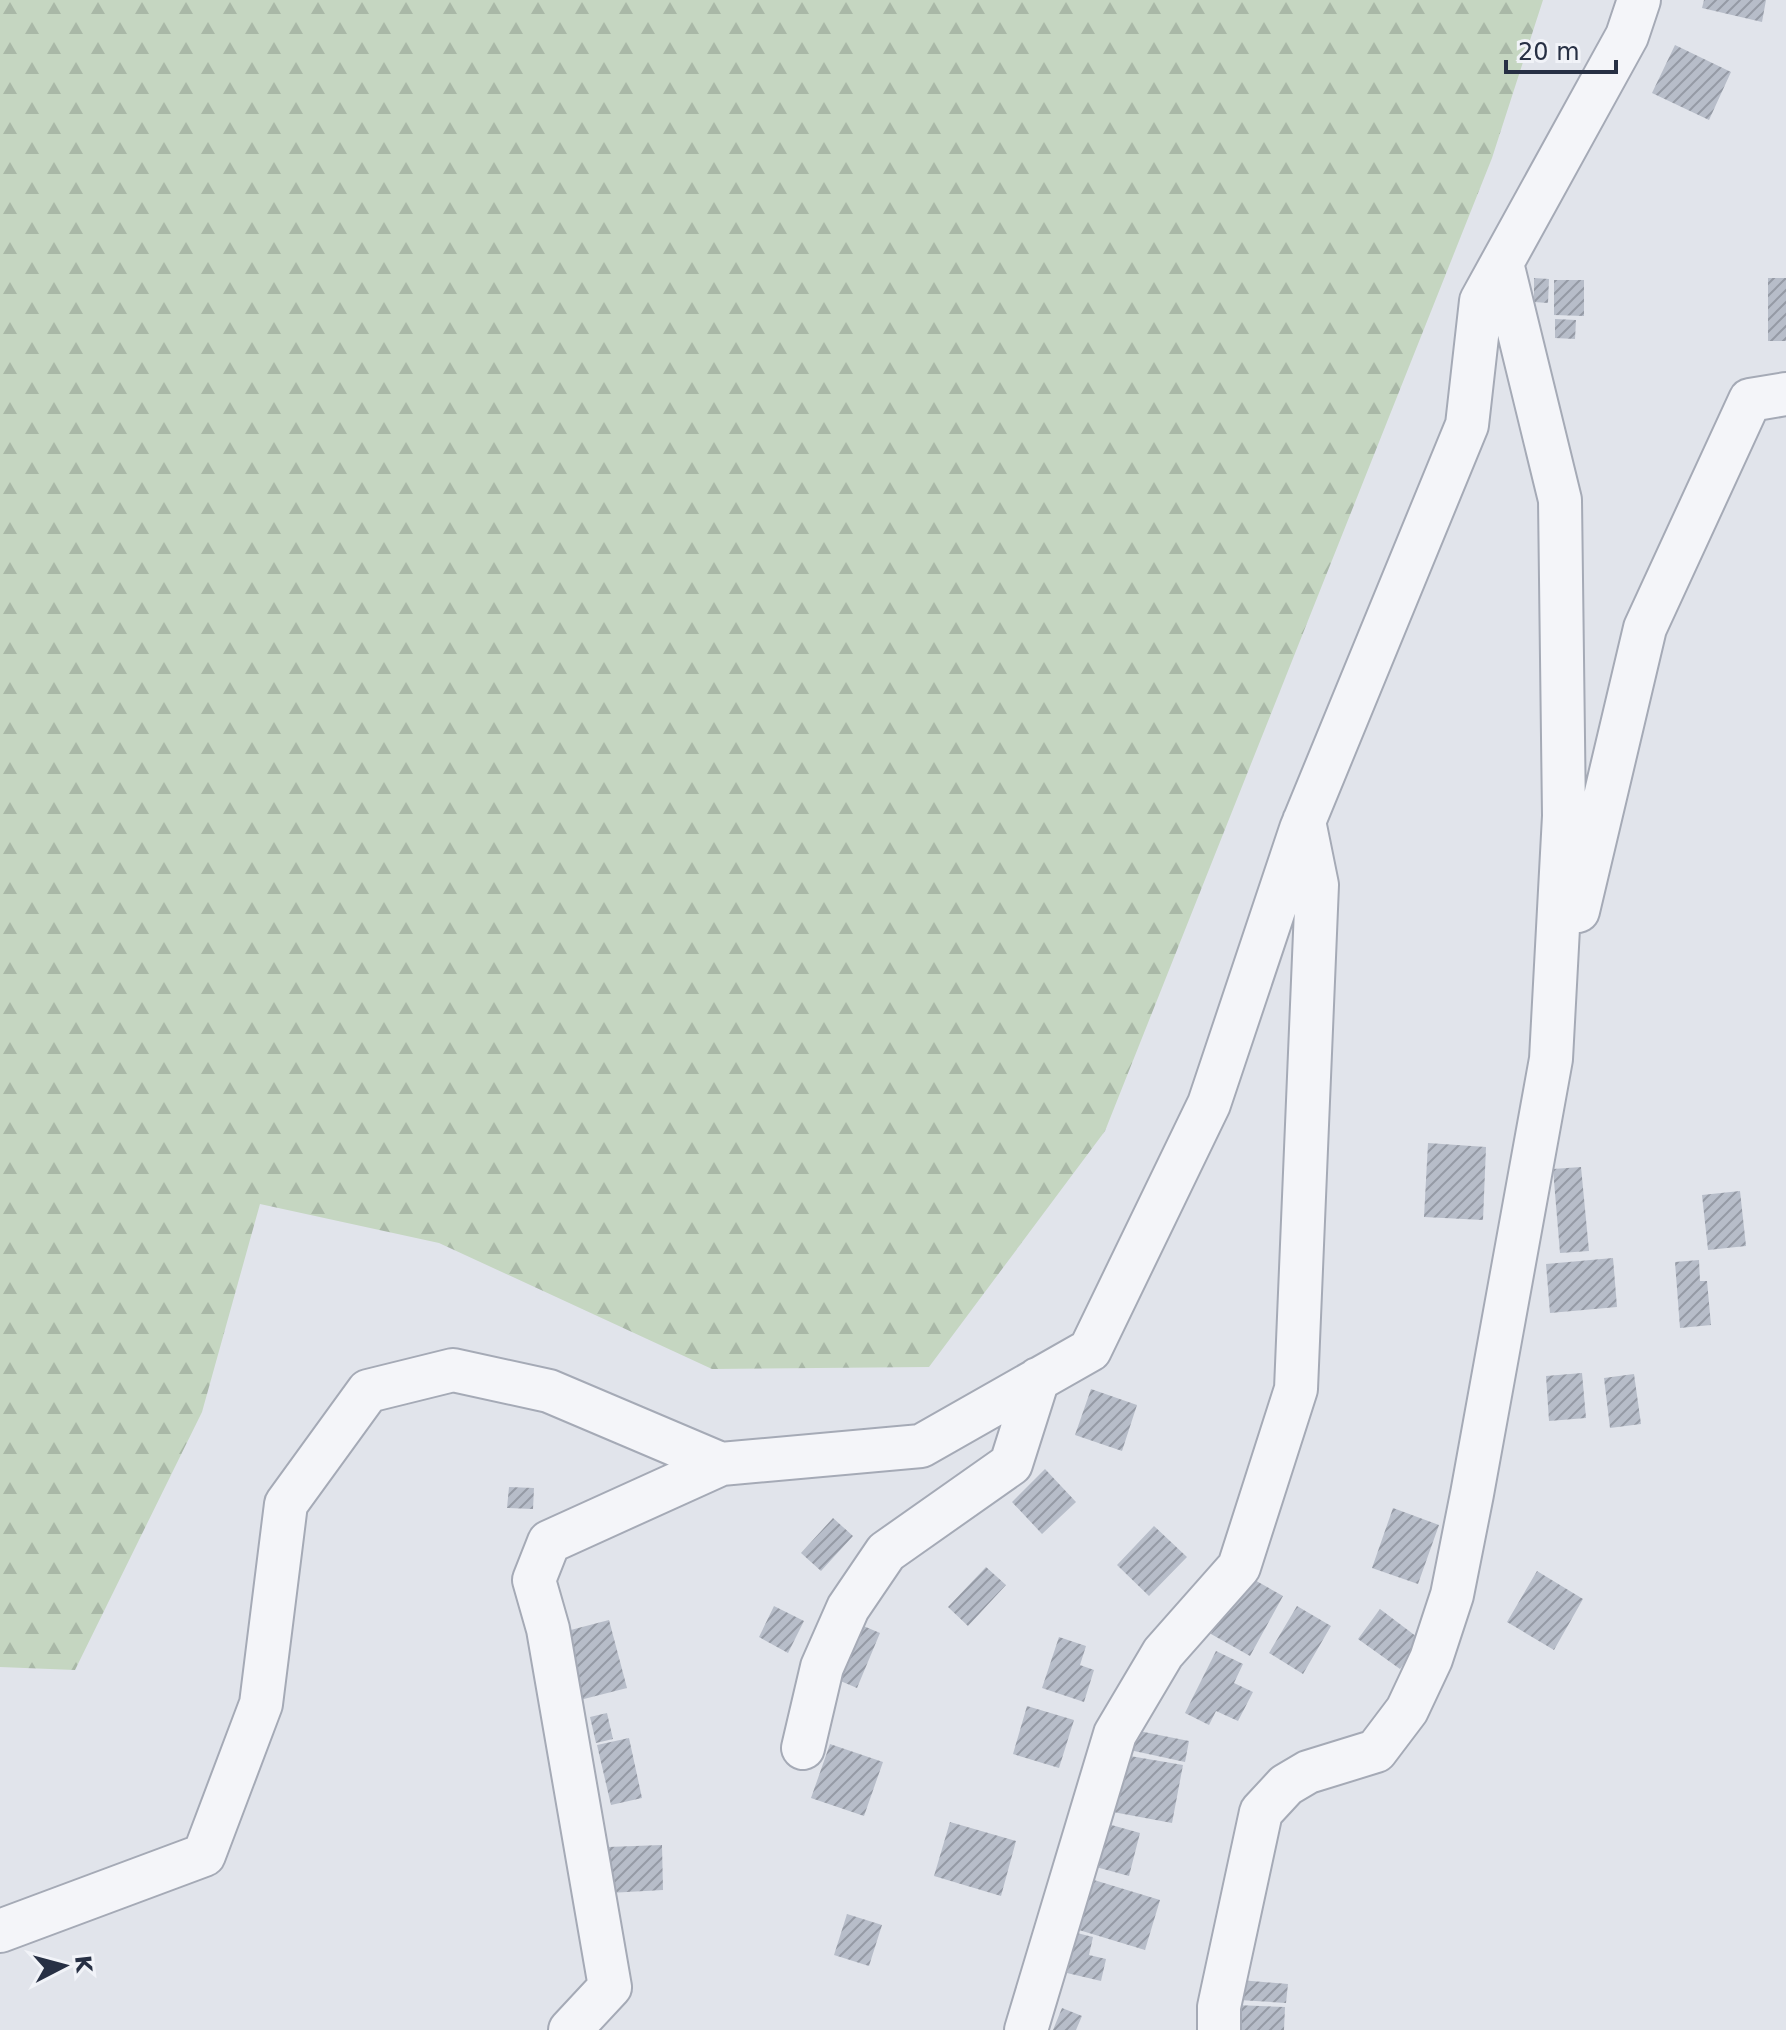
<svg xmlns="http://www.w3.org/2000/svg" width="1786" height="2030" font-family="'DejaVu Sans',sans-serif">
	<defs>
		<pattern id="forest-firs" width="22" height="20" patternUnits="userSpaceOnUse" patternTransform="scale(2)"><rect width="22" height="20" fill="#c5d6c1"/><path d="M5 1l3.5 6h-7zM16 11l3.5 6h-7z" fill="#a9b8a7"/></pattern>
		<pattern id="building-hatch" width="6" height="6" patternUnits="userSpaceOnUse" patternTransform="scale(2)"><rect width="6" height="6" fill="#b7bdc9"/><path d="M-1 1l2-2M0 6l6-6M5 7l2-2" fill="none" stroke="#959aa5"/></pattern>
	</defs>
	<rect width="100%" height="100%" fill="#e1e4eb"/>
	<path fill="url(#forest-firs)" d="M0,0H1543L1492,158L1105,1131L929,1367L712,1369L439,1243L260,1204L202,1412L75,1670L0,1667Z"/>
	<path fill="url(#building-hatch)" d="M1704,0H1766L1762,22L1702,8Z
		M1675,45L1731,72L1709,120L1652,93Z
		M1534,278L1549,279L1548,303L1534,302Z
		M1768,278H1786V341H1768Z
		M1554,280H1584V316L1554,315Z
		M1555,319L1576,320L1575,339L1555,338Z
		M1428,1143L1486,1147L1483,1220L1424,1217Z
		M1581,1167L1589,1251L1560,1253L1553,1169Z
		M1740,1191L1746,1246L1708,1250L1702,1195Z
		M1613,1258L1617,1307L1550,1313L1546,1264Z
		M1699,1260L1700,1281H1707L1711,1325L1680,1328L1675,1262Z
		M1582,1373L1586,1418L1549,1421L1546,1376Z
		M1634,1374L1641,1424L1610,1428L1604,1378Z
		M1091,1389L1137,1405L1122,1451L1075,1435Z
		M1045,1469L1076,1502L1042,1534L1012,1502Z
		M509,1487L534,1488L533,1509L507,1508Z
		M1393,1508L1439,1525L1418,1584L1372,1568Z
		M833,1518L853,1536L821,1571L801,1553Z
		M1154,1526L1187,1557L1149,1596L1117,1565Z
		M986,1567L1006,1585L968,1626L948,1607Z
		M1537,1571L1583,1599L1554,1650L1507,1622Z
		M1244,1574L1283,1596L1250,1656L1211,1634Z
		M774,1606L804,1621L788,1653L759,1637Z
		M1297,1606L1331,1626L1303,1674L1269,1653Z
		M1380,1609L1421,1640L1400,1669L1358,1639Z
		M609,1620L627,1688L580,1700L563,1632Z
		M854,1622L880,1633L857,1688L831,1677Z
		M1059,1637L1086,1646L1080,1665L1094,1670L1084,1702L1042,1688Z
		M1216,1651L1243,1664L1234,1683L1253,1692L1238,1721L1216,1711L1209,1725L1185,1713Z
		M1027,1706L1074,1720L1059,1768L1013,1754Z
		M607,1713L613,1739L596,1743L590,1717Z
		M1129,1729L1189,1741L1185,1762L1125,1749Z
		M629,1738L642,1798L611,1805L597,1745Z
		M830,1744L883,1762L864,1816L811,1798Z
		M1124,1755L1183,1765L1172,1823L1113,1812Z
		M950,1822L1016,1841L1001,1896L934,1876Z
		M1108,1824L1140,1833L1129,1876L1096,1867Z
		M662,1845L663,1890L609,1893L608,1847Z
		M1094,1880L1160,1900L1145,1950L1079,1930Z
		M847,1914L882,1925L869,1966L834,1955Z
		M1077,1933L1093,1937L1089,1955L1106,1959L1101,1981L1067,1973Z
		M1240,1980L1288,1984L1286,2003L1239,2000Z
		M1236,2005L1285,2007L1284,2030H1235Z
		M1062,2008L1082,2016L1076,2030H1053Z"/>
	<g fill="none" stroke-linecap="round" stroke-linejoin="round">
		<defs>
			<path id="minor" d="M1578,911L1645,628L1750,400L1786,394
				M803,1748L822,1667L848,1608L886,1552L1011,1464L1038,1379
				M0,1931L204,1855L261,1704L286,1504L368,1391L453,1370L549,1391L721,1464L921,1446L1090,1350L1209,1104L1301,829L1467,425L1481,301L1627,36L1639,0
				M570,2030L610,1987L548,1629L534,1580L549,1542L721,1464
				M1026,2030L1115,1734L1163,1653L1239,1567L1296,1389L1317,885L1304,821
				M1219,2030V2007L1261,1812L1286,1785L1308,1772L1376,1751L1407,1710L1431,1659L1452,1595L1472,1494L1551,1059L1564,816L1560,500L1502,263"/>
		</defs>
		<use href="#minor" stroke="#a5aab6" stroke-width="46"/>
		<use href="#minor" stroke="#f4f5f9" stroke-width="42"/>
	</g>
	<g transform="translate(64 1966) rotate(84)" stroke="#f1f3f8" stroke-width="6" paint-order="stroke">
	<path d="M0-6L14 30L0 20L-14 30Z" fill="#273044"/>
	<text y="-12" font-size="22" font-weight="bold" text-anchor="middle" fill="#273044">K</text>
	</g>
	<path d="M1506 60v12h110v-12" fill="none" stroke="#273044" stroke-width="4"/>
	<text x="1518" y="60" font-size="24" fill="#273044" stroke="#f1f3f8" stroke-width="6" paint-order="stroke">20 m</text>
</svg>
